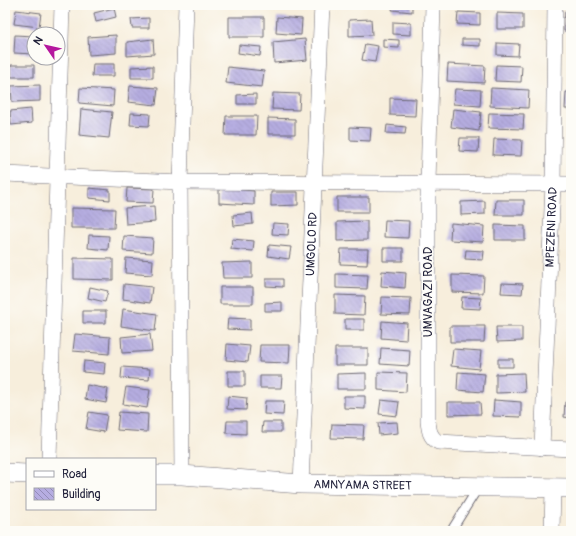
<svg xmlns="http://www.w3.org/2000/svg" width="576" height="536" font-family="Pangolin,sans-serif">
	<defs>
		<pattern id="building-back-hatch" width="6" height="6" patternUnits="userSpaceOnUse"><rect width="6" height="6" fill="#b6ade1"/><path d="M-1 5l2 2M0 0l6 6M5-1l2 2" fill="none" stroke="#948cb8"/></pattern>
	</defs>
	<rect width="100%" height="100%" fill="#fdfcf7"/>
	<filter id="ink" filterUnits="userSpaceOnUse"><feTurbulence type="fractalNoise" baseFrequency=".025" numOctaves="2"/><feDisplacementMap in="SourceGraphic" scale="8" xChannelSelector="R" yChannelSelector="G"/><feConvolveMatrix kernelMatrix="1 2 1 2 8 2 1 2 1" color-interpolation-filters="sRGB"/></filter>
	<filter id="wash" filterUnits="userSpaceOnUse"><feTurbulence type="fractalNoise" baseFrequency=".012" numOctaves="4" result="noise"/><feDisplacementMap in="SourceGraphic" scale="16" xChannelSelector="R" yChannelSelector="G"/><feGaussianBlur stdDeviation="0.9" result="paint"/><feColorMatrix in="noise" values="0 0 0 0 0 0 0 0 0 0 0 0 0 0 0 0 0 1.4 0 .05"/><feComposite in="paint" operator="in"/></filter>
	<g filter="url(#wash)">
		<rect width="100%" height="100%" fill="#f7eedc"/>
		<g id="blocks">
			<path fill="url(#building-back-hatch)" d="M281,5H304V8Z
				M393,5H412V12L392,10Z
				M114,8L116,17L96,22L94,13Z
				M16,10L41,13L39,27L14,24Z
				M565,11L571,12V31H564Z
				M458,12L480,13V25L457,24Z
				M497,13L523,14V29H497Z
				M229,17H264V37H229Z
				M277,17L302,19L301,35L276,33Z
				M149,18V28H132L131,19Z
				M371,19L372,35L349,36V20Z
				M393,22L411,23V35L393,34Z
				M15,35L34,36V54L14,53Z
				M116,35V53L89,55L88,37Z
				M153,39L154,54L127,56V42Z
				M305,39L307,60L274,63L273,42Z
				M383,39L399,40V48L383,47Z
				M462,39H480V46L462,45Z
				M497,43L519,44L518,56L497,55Z
				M365,44L378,46L375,62L362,60Z
				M239,45L261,47L260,56L238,53Z
				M93,64H114V76H92Z
				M448,64L485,66L484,83L447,81Z
				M11,65H34V77H11Z
				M496,65L522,66L521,82L495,81Z
				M153,66V78H131V67Z
				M228,67L264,71L262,87L226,83Z
				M40,85V101L12,102L11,86Z
				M130,86L158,88L156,105L128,102Z
				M80,88L114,90L113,106L79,103Z
				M491,88L529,90L528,108L490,106Z
				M455,89L481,90L480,106L453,104Z
				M566,92H571V109H565Z
				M273,93L300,94L299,110L272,109Z
				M256,94V104H237V95Z
				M390,98L416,99L415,116L390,115Z
				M31,109L32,123L11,125L10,111Z
				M81,109L112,112L109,138L79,135Z
				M453,109L481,112L479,131L451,127Z
				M131,113L150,114L149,126L130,125Z
				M489,113L524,114L523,129L488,128Z
				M226,116H257L256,135H225Z
				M268,118L295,119V134H268Z
				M387,125L406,127L405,134L386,133Z
				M350,127L371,128L370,141L350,140Z
				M460,138H479L478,152L459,151Z
				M494,139L522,140L521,156L493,155Z
				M89,188L110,190V200L89,198Z
				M127,188L154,189L153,203L126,202Z
				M219,188L254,191V205L219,203Z
				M271,192H298V205L271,206Z
				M337,197H369V212H337Z
				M496,200H524V215H495Z
				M485,201V214L461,215V202Z
				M154,206L155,222L126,224L125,208Z
				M71,208L115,209L114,228H71Z
				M252,213L253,224L234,226L233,215Z
				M385,220L409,221L408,238L384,237Z
				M367,221V240L337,241V222Z
				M273,223L289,224L288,235L272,234Z
				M451,223L484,226L483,242L450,240Z
				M495,225L525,226V240H495Z
				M89,235L109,236L108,250L88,248Z
				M124,236L153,238L152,253L123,251Z
				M232,239L254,241L253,251L231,249Z
				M269,245L291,247L289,259L268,256Z
				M383,248H403V261H383Z
				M341,249H368L367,265L340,264Z
				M466,250L484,251L483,260L465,259Z
				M74,258L113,259V280L74,279Z
				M126,258L153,260L152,275L125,273Z
				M252,262V278H223L222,263Z
				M382,271L406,273L405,288L381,286Z
				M336,274L368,275L367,289L336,288Z
				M452,275L484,276L483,293L452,292Z
				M266,279H283V287L266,286Z
				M502,283L523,284L522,294L501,293Z
				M124,284L152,287L150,303L123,299Z
				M90,287L108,291L105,302L88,298Z
				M220,287H253V304H220Z
				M335,295L365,296L364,315L335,314Z
				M382,297L411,298L410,315L381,314Z
				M462,297L481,298L480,309L461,308Z
				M282,302V311H265V303Z
				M123,309L157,314L155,331L121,326Z
				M83,311H106V323H83Z
				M228,318L250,319V330L227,329Z
				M345,319H364V330H345Z
				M382,321L407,323L406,340L381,338Z
				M450,326H485L484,342H450Z
				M496,327H522V341L497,342Z
				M75,334L110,337L109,354L73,351Z
				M150,334L152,351L122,353L121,337Z
				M227,344L250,346L248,362L226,360Z
				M260,345H290L289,363L259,362Z
				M335,348H368V365H335Z
				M381,348L410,350L409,366L380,364Z
				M453,349L481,351L479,369L451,366Z
				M498,359H513V367H498Z
				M84,361L105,363L104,374L83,372Z
				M122,367L150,369L149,380L121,378Z
				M228,371H245V386H228Z
				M378,372L407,373L406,392L378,390Z
				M458,372L485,374L483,392L457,390Z
				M366,373V389H337V374Z
				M524,373L525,392L496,393V374Z
				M260,376H282L281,388H260Z
				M87,385L108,389L106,403L85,399Z
				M126,387L150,390L147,408L123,404Z
				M228,396L247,398L246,410L227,409Z
				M344,396H365V409L344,408Z
				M381,400L399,402L397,416L379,414Z
				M494,400L521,402V417L493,416Z
				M265,401H284L283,415L264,414Z
				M448,402H480L481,414L448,415Z
				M565,402H571V418L564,417Z
				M89,412L107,415L104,432L86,429Z
				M119,412L148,414L147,432L117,430Z
				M227,421H246V434L226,433Z
				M263,422H281V432H262Z
				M397,422L398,433L379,435L378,423Z
				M332,424L364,425L363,439L331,438Z"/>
		</g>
	</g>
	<g filter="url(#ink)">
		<use href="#blocks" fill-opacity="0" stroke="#6d6973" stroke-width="1"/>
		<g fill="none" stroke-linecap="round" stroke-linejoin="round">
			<defs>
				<path id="service" d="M451,531L478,488"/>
				<g id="minor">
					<path d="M433,5L428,182V421C429,431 430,437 438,442L571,449"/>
					<path d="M5,174L180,182L571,184"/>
					<path id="s1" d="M542,448L553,184L555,5"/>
					<path d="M49,459L62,5"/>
					<path d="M182,475L180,182L186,5"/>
					<path id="s2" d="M301,484L322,5"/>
					<path d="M552,531L553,488"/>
				</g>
				<g id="tertiary">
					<path d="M5,473L27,474"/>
					<path id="s3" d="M155,475H182L301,484L571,488"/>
				</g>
			</defs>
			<use href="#service" stroke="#6d6973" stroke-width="10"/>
			<use href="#minor" stroke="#6d6973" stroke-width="16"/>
			<use href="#tertiary" stroke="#6d6973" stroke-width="20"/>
			<use href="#service" stroke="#fff" stroke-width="8"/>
			<use href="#minor" stroke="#fff" stroke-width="15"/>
			<use href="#tertiary" stroke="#fff" stroke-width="19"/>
		</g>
	</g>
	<g text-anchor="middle" stroke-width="3" stroke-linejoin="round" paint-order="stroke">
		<g font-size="12" fill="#22223b" stroke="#fdfcf7">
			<text dy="4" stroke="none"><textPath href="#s1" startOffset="221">MPEZENI ROAD</textPath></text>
			<text dy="4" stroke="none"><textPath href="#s2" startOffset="240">UMGOLO RD</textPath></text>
			<text transform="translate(428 292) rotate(-90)" y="4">UMVAGAZI ROAD</text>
			<text dy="4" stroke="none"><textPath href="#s3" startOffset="208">AMNYAMA STREET</textPath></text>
		</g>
	</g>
	<rect width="576" height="536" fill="none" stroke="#fdfcf7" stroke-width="20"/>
	<rect x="26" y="458" width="130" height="52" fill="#fdfcf7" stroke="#a5a5ac"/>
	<rect x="34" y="471" width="20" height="6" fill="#ffffff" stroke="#a5a5ac"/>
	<text x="62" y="478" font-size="12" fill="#22223b">Road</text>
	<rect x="34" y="488" width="20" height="12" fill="url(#building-back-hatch)" stroke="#a5a5ac"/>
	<text x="62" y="498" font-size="12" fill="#22223b">Building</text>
	<g transform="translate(46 46) rotate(304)"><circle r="19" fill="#fdfcf7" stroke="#a5a5ac"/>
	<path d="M0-3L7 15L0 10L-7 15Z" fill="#b5179e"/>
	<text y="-6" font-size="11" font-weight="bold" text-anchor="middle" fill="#22223b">N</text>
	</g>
</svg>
